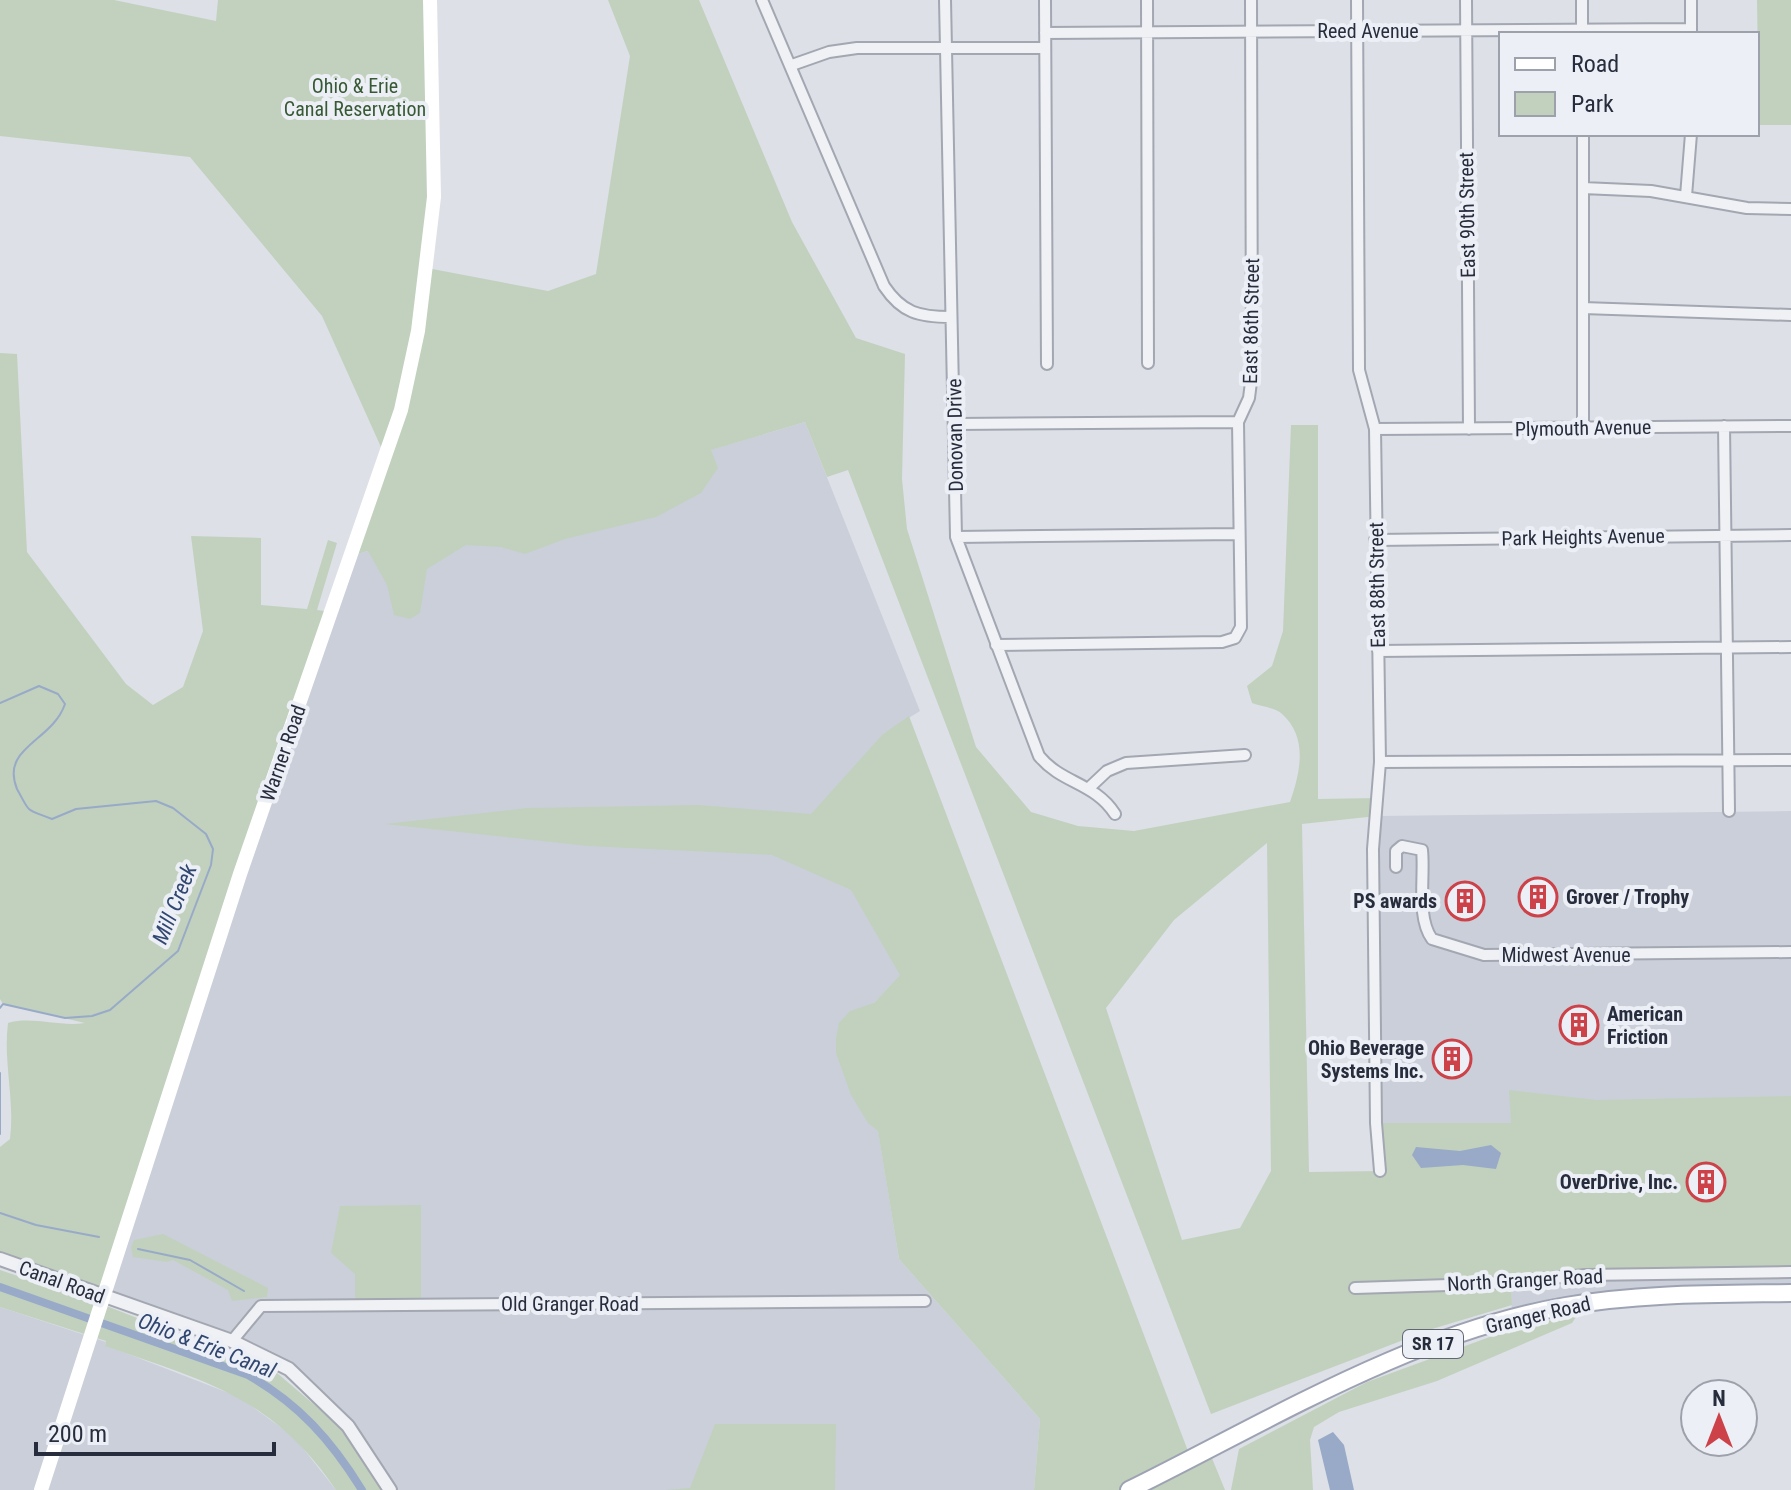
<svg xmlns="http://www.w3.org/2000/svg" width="1791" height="1490" font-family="'Roboto Condensed',sans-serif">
	<rect width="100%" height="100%" fill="#dde0e7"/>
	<path fill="#cbcfd9" d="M805,422L920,711L883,734L942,931L860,1018L899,1259L1040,1419L1034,1490H390L348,1426L289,1369L102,1296L351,556Z
		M1791,811V1293L1709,1295L1512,1319L1511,1283L1380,1171L1377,816Z
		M0,1307L106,1342L105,1345L239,1397L294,1437L336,1490H0Z"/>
	<path fill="#c1d1be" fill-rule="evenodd" d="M0,0H114L216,21L218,0H430L427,268L548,291L596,274L630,56L608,0H699L792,222L856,338L905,354L902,479L907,529L976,747L1031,812L1078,826L1134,831L1290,802C1300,773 1309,737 1281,713C1275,708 1260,706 1252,703L1247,686L1272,666L1283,631L1291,425H1318V799L1378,798L1377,816L1302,824L1309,1172L1380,1171L1376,1123H1511L1509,1090L1597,1100L1791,1096V1272L1511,1283L1512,1305L1432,1329L1211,1414L848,470L827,477L805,422L711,450L718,468L701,493L656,517L565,539L525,554L501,547L466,545L427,569L420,613L410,619L394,615L387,585L368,551L351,556L385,456L322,316L190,157L0,136ZM1267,843L1271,1171L1240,1228L1182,1240L1106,1008L1174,920Z
		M1757,0H1791V125H1759Z
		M0,353L17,354L27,552L126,684L153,705L183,687L203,631L191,536L261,538V605L307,609L328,540L337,543L317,610L332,612L102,1296L0,1259V1147L10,1139C15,1100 3,1062 8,1023C32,1016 59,1027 85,1023L3,1004L0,999Z
		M909,716L1191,1459L1209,1451L1225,1490H1034L1040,1419L899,1259L878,1131L868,1123L851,1095L836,1053V1038L839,1023L850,1011L874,1003L900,975L851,890L772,855L588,846L385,824L527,808L699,805L811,814L883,734Z
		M421,1205V1305H355V1274L331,1253L340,1206Z
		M163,1234L268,1288L267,1297L232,1301L228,1290L173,1260L167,1262L133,1257L131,1247L134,1240Z
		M0,1270L104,1305L277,1373L338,1425L382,1490H336C273,1397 205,1381 105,1346L106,1341L0,1307Z
		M1564,1317H1576L1572,1323L1437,1381L1339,1412L1314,1427L1310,1440L1313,1490H1231L1239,1449L1367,1382L1506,1331Z
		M715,1424H836L835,1490H665L690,1488Z"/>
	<path fill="#98aac7" d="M1491,1145L1501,1153L1496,1169L1463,1165L1421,1168L1412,1155L1416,1147L1460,1151Z
		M1333,1432L1344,1445L1354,1490H1330L1318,1440Z"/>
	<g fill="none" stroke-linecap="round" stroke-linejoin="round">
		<path stroke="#98aac7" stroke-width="2" d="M0,703L39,686L58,694L65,704C52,742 0,747 17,789C31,814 24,808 52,819L76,809L156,801L173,808L206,834L213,849L211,865L178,951L110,1010L92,1016L65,1018L3,1004L0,1008
			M0,1073V1134
			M0,1213L36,1225L99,1237
			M138,1249L190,1260L244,1291"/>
		<path stroke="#98aac7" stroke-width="8" d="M0,1287L248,1375C299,1404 331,1440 362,1490"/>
		<defs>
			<path id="minor" d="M762,0L884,286C902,313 919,317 951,317
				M945,0L956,537L1039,756C1062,784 1094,782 1115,814
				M1045,0L1047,364
				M1147,0L1148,363
				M1357,0L1359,370L1375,429L1380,762L1373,849L1376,1123L1380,1171
				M1466,0L1469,429
				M1691,0V34
				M1045,33L1691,29
				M1582,34V0
				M792,65L829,52L857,48H1045
				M1583,188L1651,191L1747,208L1791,209
				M1686,196L1691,134
				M1583,308L1791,315
				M956,424L1238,422
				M1724,426L1729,811
				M1583,428V134
				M1375,429L1791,426
				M956,537L1239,534
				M1375,540L1791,535
				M996,645L1222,642L1235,638L1241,627L1238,422L1249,398L1252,374L1251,0
				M1378,651L1791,647
				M1380,762L1791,760
				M1090,787L1107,771L1126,763L1245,755
				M1396,867V851L1402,846L1422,850C1425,876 1416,917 1432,939L1484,955L1791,952
				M1355,1288L1480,1284L1586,1275L1791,1272
				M232,1341L261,1306L925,1301"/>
			<path id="tertiary" d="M0,1259L232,1341L289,1369L348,1426L390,1490"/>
			<path id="primary" d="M1129,1490C1267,1422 1413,1332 1566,1306C1640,1293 1716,1294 1791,1293"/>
		</defs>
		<use href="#minor" stroke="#a3a7b1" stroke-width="14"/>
		<use href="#tertiary" stroke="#a3a7b1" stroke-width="16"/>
		<use href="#primary" stroke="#9da3b3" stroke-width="20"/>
		<use href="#minor" stroke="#f0f1f5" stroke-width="10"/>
		<use href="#tertiary" stroke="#f0f1f5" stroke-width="12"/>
		<path stroke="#fff" stroke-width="14" d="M41,1490L240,874L401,410L418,331L434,197L430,0"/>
		<use href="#primary" stroke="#fff" stroke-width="16"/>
	</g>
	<defs>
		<symbol id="building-ring" viewBox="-11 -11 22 22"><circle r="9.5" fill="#eceff5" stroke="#cd4149" stroke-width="1.5"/><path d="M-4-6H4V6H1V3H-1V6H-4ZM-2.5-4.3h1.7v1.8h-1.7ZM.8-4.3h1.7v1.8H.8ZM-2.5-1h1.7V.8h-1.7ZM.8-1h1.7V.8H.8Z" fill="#cd4149"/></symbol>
	</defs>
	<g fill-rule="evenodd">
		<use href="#building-ring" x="1516" y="875" width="44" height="44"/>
		<use href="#building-ring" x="1443" y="879" width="44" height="44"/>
		<use href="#building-ring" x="1557" y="1003" width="44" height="44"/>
		<use href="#building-ring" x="1430" y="1037" width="44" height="44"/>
		<use href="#building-ring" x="1684" y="1160" width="44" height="44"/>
	</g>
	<g text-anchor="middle" stroke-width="8" stroke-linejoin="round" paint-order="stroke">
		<rect fill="#eceff5" stroke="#626774" stroke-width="2" x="1403" y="1330" width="60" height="28" rx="6"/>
		<g font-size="18" font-weight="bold" fill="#272d3d">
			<text x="1433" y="1350">SR 17</text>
		</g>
		<g font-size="20" fill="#272d3d" stroke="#eceff5">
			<text x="1368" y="38">Reed Avenue</text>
			<text transform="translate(1467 215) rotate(-91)" y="7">East 90th Street</text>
			<text transform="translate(1251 321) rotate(-89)" y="7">East 86th Street</text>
			<text transform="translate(1583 428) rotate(-1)" y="7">Plymouth Avenue</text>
			<text transform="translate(955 435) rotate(-91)" y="7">Donovan Drive</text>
			<text transform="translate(1583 537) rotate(-1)" y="7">Park Heights Avenue</text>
			<text transform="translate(1377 585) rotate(-91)" y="7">East 88th Street</text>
			<text transform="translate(283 753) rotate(-71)" y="7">Warner Road</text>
			<text x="1566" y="962">Midwest Avenue</text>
			<text transform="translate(1525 1280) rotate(-3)" y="7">North Granger Road</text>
			<text transform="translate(62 1282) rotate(20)" y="7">Canal Road</text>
			<text x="570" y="1311">Old Granger Road</text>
			<text transform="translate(1538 1315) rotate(-13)" y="7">Granger Road</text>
		</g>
		<g font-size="20" fill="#375934" stroke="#eceff5">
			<text x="355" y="93">Ohio &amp; Erie<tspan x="355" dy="23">Canal Reservation</tspan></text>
		</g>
		<g font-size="20" font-weight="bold" fill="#272d3d" stroke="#eceff5" text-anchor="end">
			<text x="1566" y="904" text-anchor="start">Grover / Trophy</text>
			<text x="1437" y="908">PS awards</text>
			<text x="1607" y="1021" text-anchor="start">American<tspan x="1607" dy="23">Friction</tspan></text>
			<text x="1424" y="1055">Ohio Beverage<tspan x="1424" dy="23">Systems Inc.</tspan></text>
			<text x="1678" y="1189">OverDrive, Inc.</text>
		</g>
		<g font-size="22" font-style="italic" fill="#314771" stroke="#eceff5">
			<text transform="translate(174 904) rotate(-68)" y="8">Mill Creek</text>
			<text transform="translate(207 1345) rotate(21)" y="8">Ohio &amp; Erie Canal</text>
		</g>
	</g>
	<rect x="1499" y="32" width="260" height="104" fill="#eceff5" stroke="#9da1ab" stroke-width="2"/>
	<rect x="1515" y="58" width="40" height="12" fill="#ffffff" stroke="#9da1ab" stroke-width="2"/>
	<text x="1571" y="72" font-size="24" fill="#272d3d">Road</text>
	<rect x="1515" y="92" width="40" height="24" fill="#c1d1be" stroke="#9da1ab" stroke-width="2"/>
	<text x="1571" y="112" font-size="24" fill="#272d3d">Park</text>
	<g transform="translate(1719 1418)"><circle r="38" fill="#eceff5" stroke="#9da1ab" stroke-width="2"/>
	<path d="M0-6L14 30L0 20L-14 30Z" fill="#cd4149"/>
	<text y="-12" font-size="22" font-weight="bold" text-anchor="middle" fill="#272d3d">N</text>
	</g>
	<path d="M36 1442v12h238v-12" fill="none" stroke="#272d3d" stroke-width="4"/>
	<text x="48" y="1442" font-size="24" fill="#272d3d" stroke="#eceff5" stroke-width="6" paint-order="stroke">200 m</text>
</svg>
